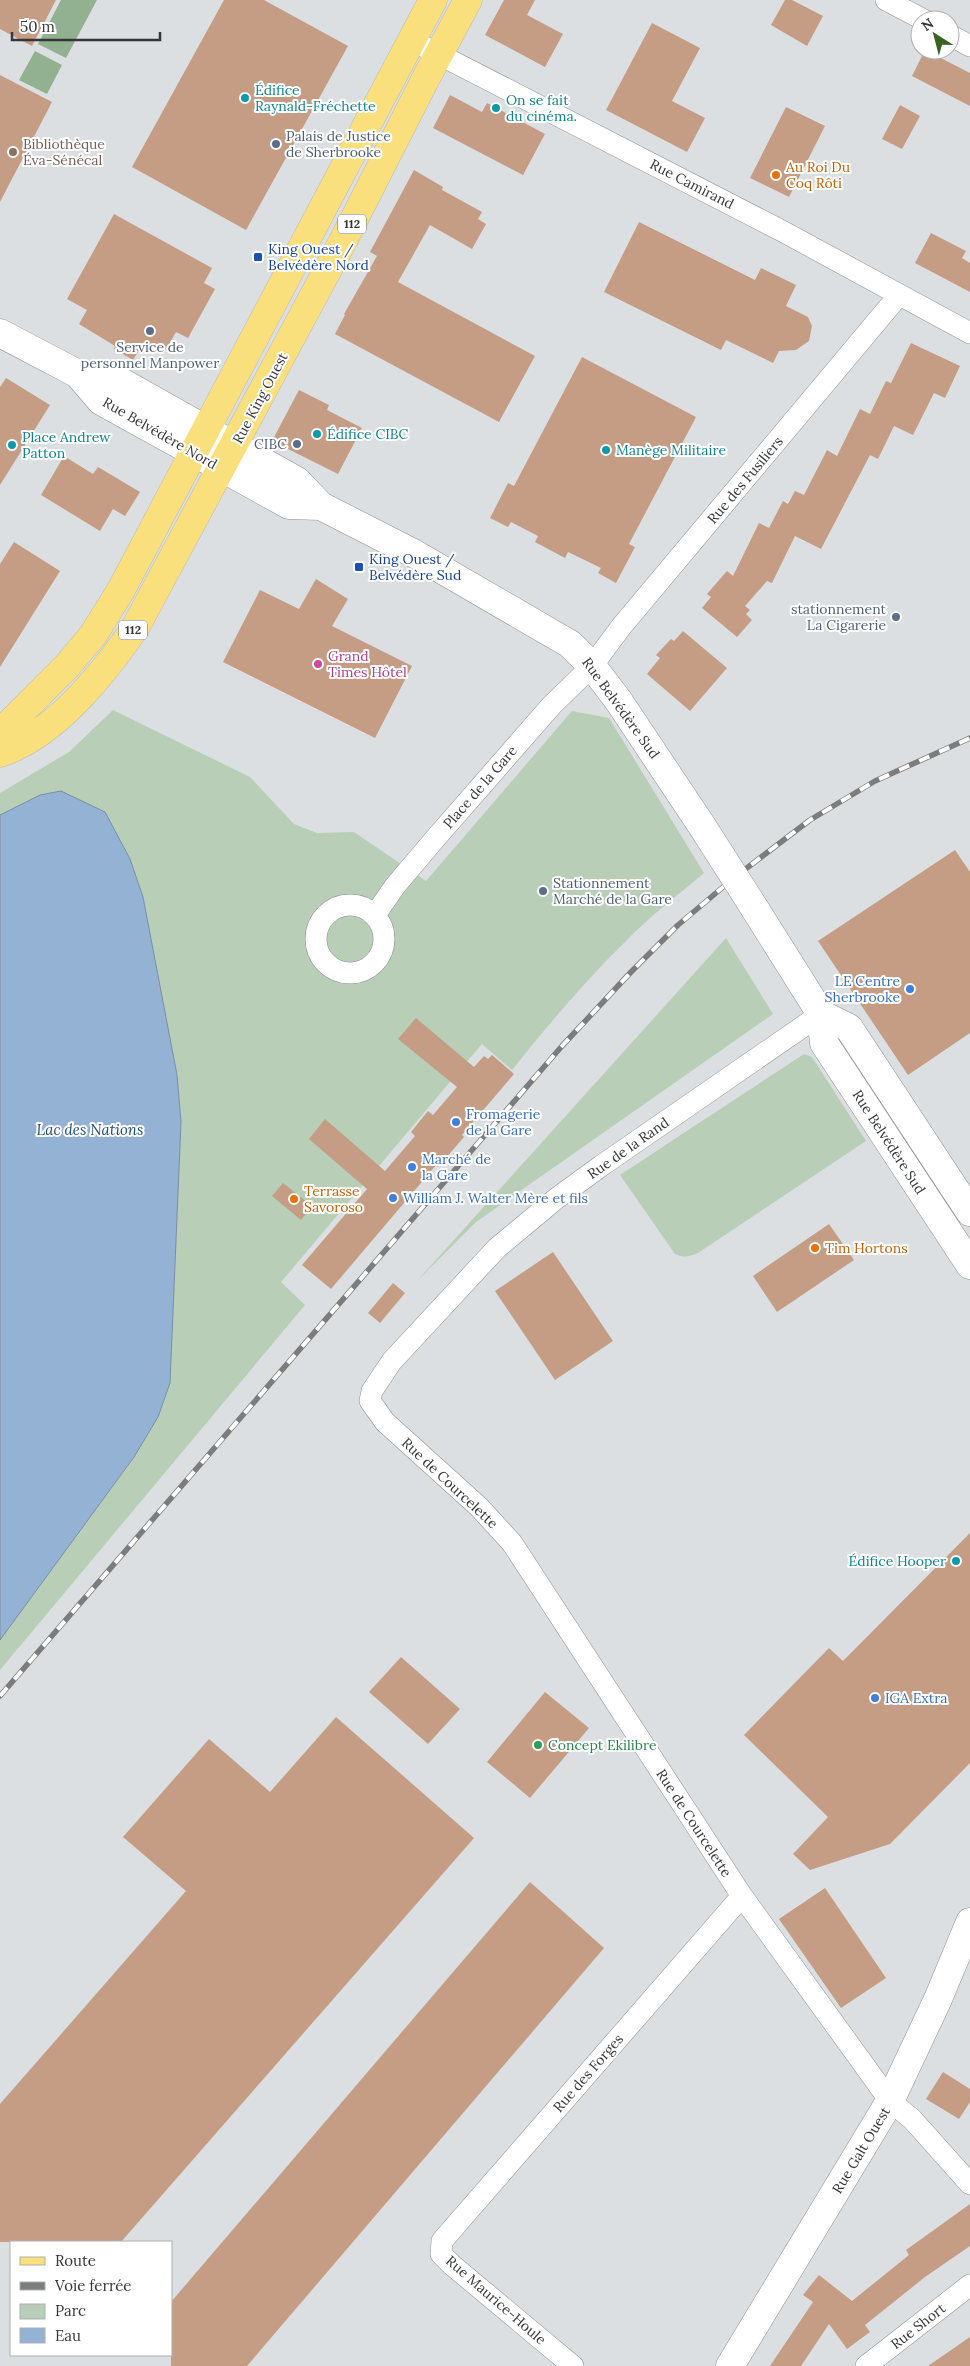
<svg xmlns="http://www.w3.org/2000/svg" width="970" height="2366" font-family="Lora,serif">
	<rect width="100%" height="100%" fill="#dcdfe1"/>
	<path fill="#b8ceb6" d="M113,710L250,777L294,824L317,833L354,832L426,881L572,711L609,718L704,873C678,895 650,916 626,941C585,981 548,1025 512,1070L482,1044L281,1282L305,1305L0,1670V1640L134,1457L158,1417L170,1383L181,1122L177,1075L143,897L130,859L40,795L0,815V793L69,752Z
		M726,938L773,1014L476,1222L417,1281Z
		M804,1054L812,1057L866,1141L698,1253C689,1257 684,1258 675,1254L620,1175Z"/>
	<path fill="#92b190" d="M61,0H97L66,58L38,44Z
		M35,51L62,65L47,94L19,80Z"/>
	<path fill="#94b3d4" stroke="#788ea5" d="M61,791L105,812L130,859L143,897L177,1075L181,1122L170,1383L158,1417L134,1457L0,1640V815L40,795Z"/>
	<path fill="#c49d84" d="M0,0H56L32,46L0,29Z
		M224,0H264L348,46L246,230L132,167Z
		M504,0H535L527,15L563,34L545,67L485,35Z
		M785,0H792L823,16L807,46L771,25Z
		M652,23L700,48L672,101L705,118L687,152L606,110Z
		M925,50L970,73V106L912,76Z
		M0,75L52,102L0,202Z
		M450,95L482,112L487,103L545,134L523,175L433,128Z
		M900,105L920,116L902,149L882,139Z
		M786,107L825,126L789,197L750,178Z
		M414,170L443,187L442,190L482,212L478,219L486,224L472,249L430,225L398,282L535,356L499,422L335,334L345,315L344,314L377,256L370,252Z
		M114,214L212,268L204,283L215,289L188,338L176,332L164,353L144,342L133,360L114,349L115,346L79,324L87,310L67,299Z
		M639,222L755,280L761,268L796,285L786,306L808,317L812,326L809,341L796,350L779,351L773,363L726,340L721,350L604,292Z
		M931,233L966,251L962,258L970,263V292L915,263Z
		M911,343L960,366L945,398L934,393L913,435L894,426L878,459L870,455L821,549L795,536L772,583L767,581L745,606L750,610L746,614L752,620L737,637L702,608L711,597L707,594L727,571L733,576L759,523L769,528L783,501L788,504L795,491L804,495L827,450L837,456L860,409L870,414L886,381L891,383Z
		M582,357L696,417L629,544L635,547L616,583L598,573L601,568L568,552L565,558L535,542L538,536L511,522L508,527L490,518L508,483L514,486Z
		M6,378L50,405L0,485V387Z
		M299,390L329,405L327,410L362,428L338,474L272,441Z
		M64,456L93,474L98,467L140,492L125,516L113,509L100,531L41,495Z
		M14,542L60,571L0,667V564Z
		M316,579L348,599L332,626L412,666L375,738L223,662L260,590L299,609Z
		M683,631L727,668L690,711L647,674L660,658L656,655L671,639L674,641Z
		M955,850L970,872V1033L908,1075L818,941Z
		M416,1018L474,1067L484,1056L488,1059L492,1055L514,1074L462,1135L464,1137L445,1159L443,1157L331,1289L302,1265L367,1189L309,1139L325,1119L385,1171L415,1136L411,1132L428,1111L433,1115L457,1087L398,1039Z
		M283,1183L312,1206L301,1220L272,1196Z
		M829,1224L854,1260L777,1312L753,1276Z
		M553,1252L613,1341L555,1380L495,1291Z
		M393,1283L405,1293L380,1323L368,1313Z
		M970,1533V1763L890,1844L810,1870L793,1854L828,1817L744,1735L829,1648L843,1661Z
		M401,1657L460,1709L428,1744L369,1692Z
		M545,1692L589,1728L530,1798L487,1762Z
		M336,1717L474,1838L121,2242H0V2104L186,1891L123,1837L209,1739L270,1792Z
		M530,1882L604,1948L247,2366H171V2302Z
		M825,1888L886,1978L841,2008L779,1919Z
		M943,2072L970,2089V2102L959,2119L926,2099Z
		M970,2204V2246L925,2277L865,2325L870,2332L847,2349L829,2324L801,2366H770L813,2302L803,2295L819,2275L852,2301L909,2255L906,2250Z
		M970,2337V2366H928Z"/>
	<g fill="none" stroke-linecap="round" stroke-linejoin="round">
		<defs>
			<path id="street" d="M886,0L924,20
				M950,35L970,46
				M411,40L784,232L970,333
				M316 939a34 34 0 1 1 68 0a34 34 0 1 1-68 0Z
				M375,915L395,886L434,840L551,706L592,666L621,627L899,295
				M821,1014L601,1166L557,1198L497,1248L392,1361L372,1391L370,1401L385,1422L479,1507L512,1543L742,1896L890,2101L912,2119L970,2184
				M573,2366L452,2265L441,2254L442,2241L742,1896
				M866,2366L970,2285"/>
			<path id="secondary" d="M0,333L78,374L116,379L297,481L321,506L415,554L570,644L592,666L618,700L702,826
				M78,374L101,401L289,505L321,506
				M755,909L821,1014L824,1043L970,1265
				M821,1014L849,1028L970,1212
				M730,2366L890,2101L938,1999L970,1922"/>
			<path id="primary" d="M0,733L67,666L93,635L121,590L433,0
				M0,753C55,735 103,674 135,628L342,243L427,76L468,0"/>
		</defs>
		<use href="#street" stroke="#8f9294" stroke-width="22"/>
		<use href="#secondary" stroke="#8f9294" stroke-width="29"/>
		<use href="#primary" stroke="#babbbb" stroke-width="29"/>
		<use href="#street" stroke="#fff" stroke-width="21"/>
		<use href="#secondary" stroke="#fff" stroke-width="28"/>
		<use href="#primary" stroke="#fadf7d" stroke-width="28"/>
		<defs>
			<path id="rail" d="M0,1696L562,1046L631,972L678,925L735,877L810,820L875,781L970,738"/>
		</defs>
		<use href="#rail" stroke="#7a7c7d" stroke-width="5.5"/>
		<use href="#rail" stroke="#fff" stroke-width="4" stroke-dasharray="11" stroke-linecap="butt"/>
		<defs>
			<path id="secondary-bridge" d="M702,826L755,909"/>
		</defs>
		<use href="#secondary-bridge" stroke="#8f9294" stroke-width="29" stroke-linecap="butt"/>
		<use href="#secondary-bridge" stroke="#fff" stroke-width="28"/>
	</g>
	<g fill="#0f9aa8" stroke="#fff" stroke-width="2">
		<circle cx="245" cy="98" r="5"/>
		<circle cx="496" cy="108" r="5"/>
		<circle cx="317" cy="434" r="5"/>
		<circle cx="12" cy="445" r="5"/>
		<circle cx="606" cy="450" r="5"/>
		<circle cx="956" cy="1561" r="5"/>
	</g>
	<g fill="#5c6f8a" stroke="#fff" stroke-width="2">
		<circle cx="276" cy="144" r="5"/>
		<circle cx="150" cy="331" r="5"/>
		<circle cx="297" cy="444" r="5"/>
		<circle cx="896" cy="617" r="5"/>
		<circle cx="543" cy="891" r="5"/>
	</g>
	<circle fill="#8d6e63" stroke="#fff" stroke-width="2" cx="13" cy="152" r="5"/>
	<g fill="#e8710a" stroke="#fff" stroke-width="2">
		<circle cx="776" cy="175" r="5"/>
		<circle cx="294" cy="1199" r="5"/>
		<circle cx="815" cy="1248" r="5"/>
	</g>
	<g fill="#1a4fb4" stroke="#fff" stroke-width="2">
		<rect x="253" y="252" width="10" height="10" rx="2.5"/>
		<rect x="354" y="562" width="10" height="10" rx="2.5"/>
	</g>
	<circle fill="#d1479c" stroke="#fff" stroke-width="2" cx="318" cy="664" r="5"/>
	<g fill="#3f7fe0" stroke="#fff" stroke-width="2">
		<circle cx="910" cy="989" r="5"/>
		<circle cx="456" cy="1122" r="5"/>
		<circle cx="412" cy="1167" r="5"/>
		<circle cx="393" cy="1198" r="5"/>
		<circle cx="875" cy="1698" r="5"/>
	</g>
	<circle fill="#2e9e5b" stroke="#fff" stroke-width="2" cx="538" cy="1745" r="5"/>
	<g text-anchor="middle" stroke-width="4" stroke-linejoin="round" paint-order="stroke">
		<g fill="#fff" stroke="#727273" stroke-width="1">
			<rect x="338" y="214.5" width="28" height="19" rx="4"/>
			<rect x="119" y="620.5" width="28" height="19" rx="4"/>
		</g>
		<g font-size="12" font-weight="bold" fill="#353637">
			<text x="352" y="228">112</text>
			<text x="133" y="634">112</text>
		</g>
		<g font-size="14" fill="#0d838f" stroke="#fff" text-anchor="start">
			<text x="255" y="95">Édifice<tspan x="255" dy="16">Raynald-Fréchette</tspan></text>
			<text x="506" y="105">On se fait<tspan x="506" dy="16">du cinéma.</tspan></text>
			<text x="327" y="439">Édifice CIBC</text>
			<text x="22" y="442">Place Andrew<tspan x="22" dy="16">Patton</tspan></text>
			<text x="616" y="455">Manège Militaire</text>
			<text x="946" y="1566" text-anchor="end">Édifice Hooper</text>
		</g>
		<g font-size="14" fill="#4e5e75" stroke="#fff" text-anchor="start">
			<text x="286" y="141">Palais de Justice<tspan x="286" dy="16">de Sherbrooke</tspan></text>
			<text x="150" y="352" text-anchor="middle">Service de<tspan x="150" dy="16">personnel Manpower</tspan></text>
			<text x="287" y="449" text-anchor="end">CIBC</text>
			<text x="886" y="614" text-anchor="end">stationnement<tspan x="886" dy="16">La Cigarerie</tspan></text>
			<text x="553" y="888">Stationnement<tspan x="553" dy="16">Marché de la Gare</tspan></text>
		</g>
		<g font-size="14" fill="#785e54" stroke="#fff" text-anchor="start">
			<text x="23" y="149">Bibliothèque<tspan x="23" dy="16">Éva-Sénécal</tspan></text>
		</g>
		<g font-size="14" fill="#c56008" stroke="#fff" text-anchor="start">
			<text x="786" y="172">Au Roi Du<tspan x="786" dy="16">Coq Rôti</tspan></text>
			<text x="304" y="1196">Terrasse<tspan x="304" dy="16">Savoroso</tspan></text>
			<text x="825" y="1253">Tim Hortons</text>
		</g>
		<g font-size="14" fill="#353637" stroke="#fff">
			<text transform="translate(692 184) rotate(27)" y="5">Rue Camirand</text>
			<text transform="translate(260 398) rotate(-62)" y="5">Rue King Ouest</text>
			<text transform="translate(160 433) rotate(30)" y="5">Rue Belvédère Nord</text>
			<text transform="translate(745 480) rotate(-50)" y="5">Rue des Fusiliers</text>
			<text transform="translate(621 708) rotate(54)" y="5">Rue Belvédère Sud</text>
			<text transform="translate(480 787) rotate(-49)" y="5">Place de la Gare</text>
			<text transform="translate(889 1142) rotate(57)" y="5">Rue Belvédère Sud</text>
			<text transform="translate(628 1148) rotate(-35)" y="5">Rue de la Rand</text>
			<text transform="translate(450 1483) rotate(43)" y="5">Rue de Courcelette</text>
			<text transform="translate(694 1823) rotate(57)" y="5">Rue de Courcelette</text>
			<text transform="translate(588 2073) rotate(-49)" y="5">Rue des Forges</text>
			<text transform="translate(861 2150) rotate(-59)" y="5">Rue Galt Ouest</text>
			<text transform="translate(496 2300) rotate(41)" y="5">Rue Maurice-Houle</text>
			<text transform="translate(918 2326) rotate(-38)" y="5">Rue Short</text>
		</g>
		<g font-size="14" fill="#164399" stroke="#fff" text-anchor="start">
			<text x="268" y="254">King Ouest /<tspan x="268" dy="16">Belvédère Nord</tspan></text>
			<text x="369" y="564">King Ouest /<tspan x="369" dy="16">Belvédère Sud</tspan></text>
		</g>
		<g font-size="14" fill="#b23c85" stroke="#fff" text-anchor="start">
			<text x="328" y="661">Grand<tspan x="328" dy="16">Times Hôtel</tspan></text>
		</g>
		<g font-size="14" fill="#366cbe" stroke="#fff" text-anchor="start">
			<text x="900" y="986" text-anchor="end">LE Centre<tspan x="900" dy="16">Sherbrooke</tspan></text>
			<text x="466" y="1119">Fromagerie<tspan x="466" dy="16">de la Gare</tspan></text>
			<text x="422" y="1164">Marché de<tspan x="422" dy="16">la Gare</tspan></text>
			<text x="403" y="1203">William J. Walter Mère et fils</text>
			<text x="885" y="1703">IGA Extra</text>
		</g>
		<g font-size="14" fill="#27864d" stroke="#fff" text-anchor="start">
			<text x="548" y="1750">Concept Ekilibre</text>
		</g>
		<g font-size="15" font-style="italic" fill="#1f4c78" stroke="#fff">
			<text x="90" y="1135">Lac des Nations</text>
		</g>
	</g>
	<rect x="10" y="2241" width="162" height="115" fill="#ffffff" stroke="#aeafaf"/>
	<rect x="20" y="2257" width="25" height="8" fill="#fadf7d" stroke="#aeafaf"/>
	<text x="55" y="2266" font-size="15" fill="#353637">Route</text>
	<rect x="20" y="2282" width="25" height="8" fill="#7a7c7d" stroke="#aeafaf"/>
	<text x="55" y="2291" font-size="15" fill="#353637">Voie ferrée</text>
	<rect x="20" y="2304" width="25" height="15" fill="#b8ceb6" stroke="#aeafaf"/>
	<text x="55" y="2316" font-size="15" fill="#353637">Parc</text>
	<rect x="20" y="2328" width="25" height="15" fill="#94b3d4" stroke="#aeafaf"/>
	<text x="55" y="2341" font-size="15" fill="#353637">Eau</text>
	<g transform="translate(935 35) rotate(324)"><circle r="24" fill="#ffffff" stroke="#aeafaf"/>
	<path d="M0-4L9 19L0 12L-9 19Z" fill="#376423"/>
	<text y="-8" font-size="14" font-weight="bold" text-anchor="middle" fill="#353637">N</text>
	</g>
	<path d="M12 32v8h148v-8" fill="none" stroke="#353637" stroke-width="2.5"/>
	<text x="20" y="32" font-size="15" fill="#353637" stroke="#ffffff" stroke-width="4" paint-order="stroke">50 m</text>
</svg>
